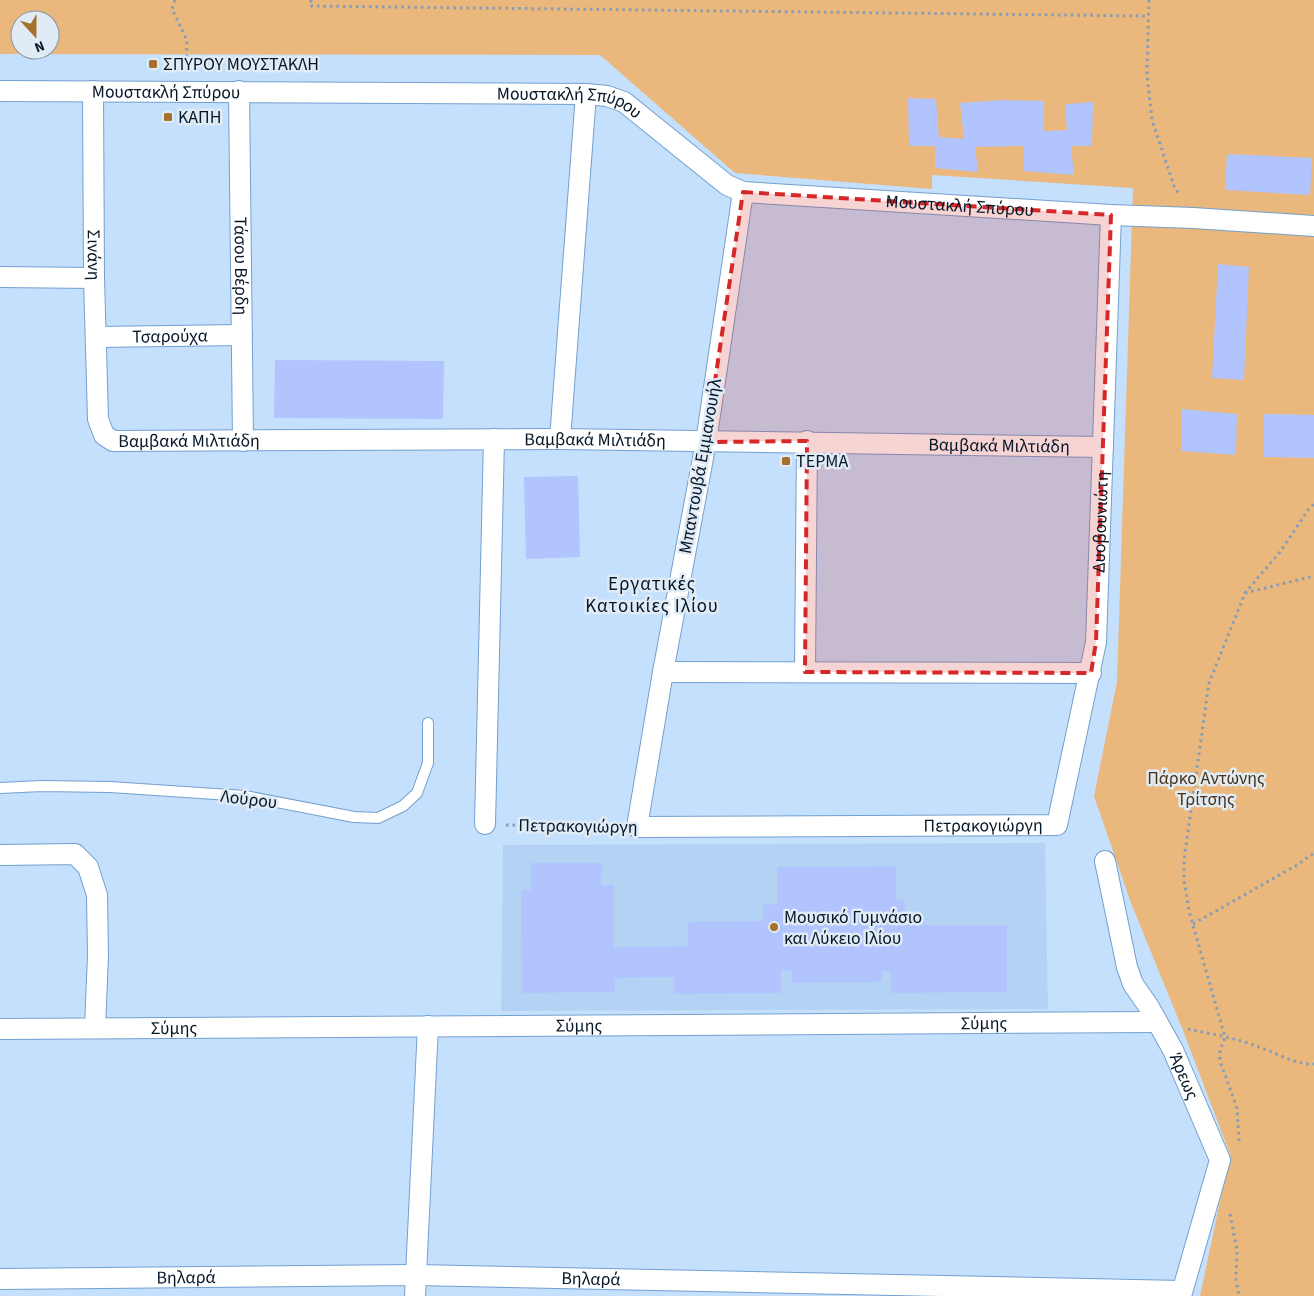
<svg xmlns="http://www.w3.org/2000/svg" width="1314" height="1296" font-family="'Source Sans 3',sans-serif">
	<rect width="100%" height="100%" fill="#c4e0fd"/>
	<path fill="#b4d3f4" d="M1045,843L1048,1009L501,1011L503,845Z"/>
	<path fill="#eab77c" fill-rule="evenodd" d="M0,0H1314V1296H1200L1230,1154L1182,1028L1131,903L1094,796L1117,682L1133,188L932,175V189L735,173L600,55L0,54ZM20,20H50V50H20Z"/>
	<path fill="#b1c4fe" d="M908,98L936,99L939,137L964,139L960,103L1002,100L1044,101V131L1067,130L1065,104L1093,102L1092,146H1071L1074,175L1024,171V146L975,147L978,172L935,168V146H909Z
		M1227,154L1312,158L1310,195L1225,190Z
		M1218,264L1249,267L1244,380L1212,378Z
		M275,360L444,361L443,419L274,418Z
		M1182,409L1237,414L1236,455L1181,451Z
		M1264,414L1314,415V458L1264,457Z
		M578,476L580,557L526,559L524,477Z
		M531,863H602L601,885H614V947L688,946V922L763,921V905L777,904V867L896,866V899L905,900V925H1007V992L891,993V971H882V982L792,983V970H781V993L674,994V977L615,978V992L522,993L521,890H531Z"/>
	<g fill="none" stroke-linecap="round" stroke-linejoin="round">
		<defs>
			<path id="lane" d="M0,788L42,786L110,787L245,796L354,817L378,818L403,806L417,793L428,763V723"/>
			<g id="street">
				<path id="s1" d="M0,91L586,94L607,96L624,102L727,185L743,192L1111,215L1193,218L1314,226"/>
				<path id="s2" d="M93,91L94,278L98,419L104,435L113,441L560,439L1103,447"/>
				<path id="s3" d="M239,91L243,441"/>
				<path id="s4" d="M743,192L706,442L663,672L637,827L1057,825L1096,642L1111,215"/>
				<path d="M0,277L94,278"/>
				<path id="s5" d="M96,337L242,335"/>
				<path d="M560,439L586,94"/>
				<path d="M663,672L1091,673"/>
				<path d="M805,672L807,441"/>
				<path d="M485,824L494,439"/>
				<path d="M0,855L75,854L88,867L97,895L98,955L95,1028"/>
				<path id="s6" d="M1105,861L1127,967L1133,984L1149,1007L1173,1050L1220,1160L1181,1296"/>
				<path id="s7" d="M0,1029L1157,1022"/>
				<path id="s8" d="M0,1279L416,1275L1182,1291"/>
				<path d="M415,1296L428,1026"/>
			</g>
		</defs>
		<use href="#lane" stroke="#73a0ce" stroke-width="12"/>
		<use href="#street" stroke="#73a0ce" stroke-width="22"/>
		<path stroke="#859db6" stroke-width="3" stroke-dasharray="2.5 4" stroke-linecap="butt" d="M175,0L172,9L187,40L186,70
			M311,0L310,6L1148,16
			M1149,0L1147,74L1152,120L1174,186L1179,194
			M1245,593L1314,576
			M506,825L615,827
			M1193,924L1297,865L1314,853
			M1188,1029C1211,1034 1236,1038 1259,1047C1277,1053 1295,1065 1314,1064
			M1239,1141L1237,1108L1220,1061V1051L1225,1037L1189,911L1184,880V860L1209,683L1245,593L1280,552L1308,510L1314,504
			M1230,1214L1237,1250L1236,1280L1239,1296"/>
		<use href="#lane" stroke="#fff" stroke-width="10"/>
		<use href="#street" stroke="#fff" stroke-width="20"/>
	</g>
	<path fill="#d62828" fill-opacity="0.2" stroke="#d62828" stroke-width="4" stroke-dasharray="10 6" stroke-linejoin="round" d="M743,192L1111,215L1096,642L1091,673L805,672L807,441L706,442Z"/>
	<g fill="#a6712b" stroke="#e1ebf5" stroke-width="2">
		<rect x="148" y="59" width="10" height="10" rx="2.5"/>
		<rect x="163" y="112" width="10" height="10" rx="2.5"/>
		<rect x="781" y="456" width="10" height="10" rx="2.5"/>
		<circle cx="774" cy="927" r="5"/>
	</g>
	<g text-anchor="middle" stroke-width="5" stroke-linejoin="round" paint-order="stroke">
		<g font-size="18" fill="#061728" stroke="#e1ebf5" text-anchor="start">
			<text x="163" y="70">ΣΠΥΡΟΥ ΜΟΥΣΤΑΚΛΗ</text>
			<text x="178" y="123">ΚΑΠΗ</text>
			<text x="796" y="467">ΤΕΡΜΑ</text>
			<text x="784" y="923">Μουσικό Γυμνάσιο<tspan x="784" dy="21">και Λύκειο Ιλίου</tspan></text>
		</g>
		<g font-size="18" fill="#061728" stroke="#e1ebf5">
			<text dy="6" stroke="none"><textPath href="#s1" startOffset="166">Μουστακλή Σπύρου</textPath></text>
			<text dy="6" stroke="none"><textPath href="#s1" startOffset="571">Μουστακλή Σπύρου</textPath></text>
			<text dy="6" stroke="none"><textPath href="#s1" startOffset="992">Μουστακλή Σπύρου</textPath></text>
			<text dy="6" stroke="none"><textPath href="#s2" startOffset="164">Σινάνη</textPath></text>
			<text dy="6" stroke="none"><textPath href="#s3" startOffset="175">Τάσου Βέρδη</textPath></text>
			<text dy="6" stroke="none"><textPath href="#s5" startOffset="74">Τσαρούχα</textPath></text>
			<text dy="6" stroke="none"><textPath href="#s2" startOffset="432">Βαμβακά Μιλτιάδη</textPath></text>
			<text dy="6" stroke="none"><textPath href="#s2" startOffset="838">Βαμβακά Μιλτιάδη</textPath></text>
			<text dy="6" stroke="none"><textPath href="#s2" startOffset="1242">Βαμβακά Μιλτιάδη</textPath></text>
			<text transform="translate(700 466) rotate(-80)" y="6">Μπαντουβά Εμμανουήλ</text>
			<text dy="6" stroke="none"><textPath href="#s4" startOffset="1371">Δυοβουνιώτη</textPath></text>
			<text transform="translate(249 799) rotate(7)" y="6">Λούρου</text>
			<text transform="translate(578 826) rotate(1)" y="6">Πετρακογιώργη</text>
			<text dy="6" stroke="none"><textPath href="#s4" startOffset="990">Πετρακογιώργη</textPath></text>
			<text dy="6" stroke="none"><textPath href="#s7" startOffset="984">Σύμης</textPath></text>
			<text dy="6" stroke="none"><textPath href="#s7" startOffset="579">Σύμης</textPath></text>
			<text dy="6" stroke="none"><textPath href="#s7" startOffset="174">Σύμης</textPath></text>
			<text dy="6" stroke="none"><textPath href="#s6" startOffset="232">Άρεως</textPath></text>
			<text dy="6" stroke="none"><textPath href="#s8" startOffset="186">Βηλαρά</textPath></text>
			<text dy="6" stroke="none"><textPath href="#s8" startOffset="591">Βηλαρά</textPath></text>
		</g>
		<g font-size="18" fill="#493216" stroke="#e1ebf5">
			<text x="1206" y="784">Πάρκο Αντώνης<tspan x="1206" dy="21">Τρίτσης</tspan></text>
		</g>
		<g font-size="19" letter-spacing="1" fill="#061728" stroke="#e1ebf5">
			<text x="652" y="590">Εργατικές<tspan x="652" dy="22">Κατοικίες Ιλίου</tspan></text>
		</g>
	</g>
	<g transform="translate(35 35) rotate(159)"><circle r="24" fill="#e1ebf5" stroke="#8996a3"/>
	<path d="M0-4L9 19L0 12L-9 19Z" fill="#a6712b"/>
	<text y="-8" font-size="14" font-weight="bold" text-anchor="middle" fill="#061728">N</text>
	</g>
</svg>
